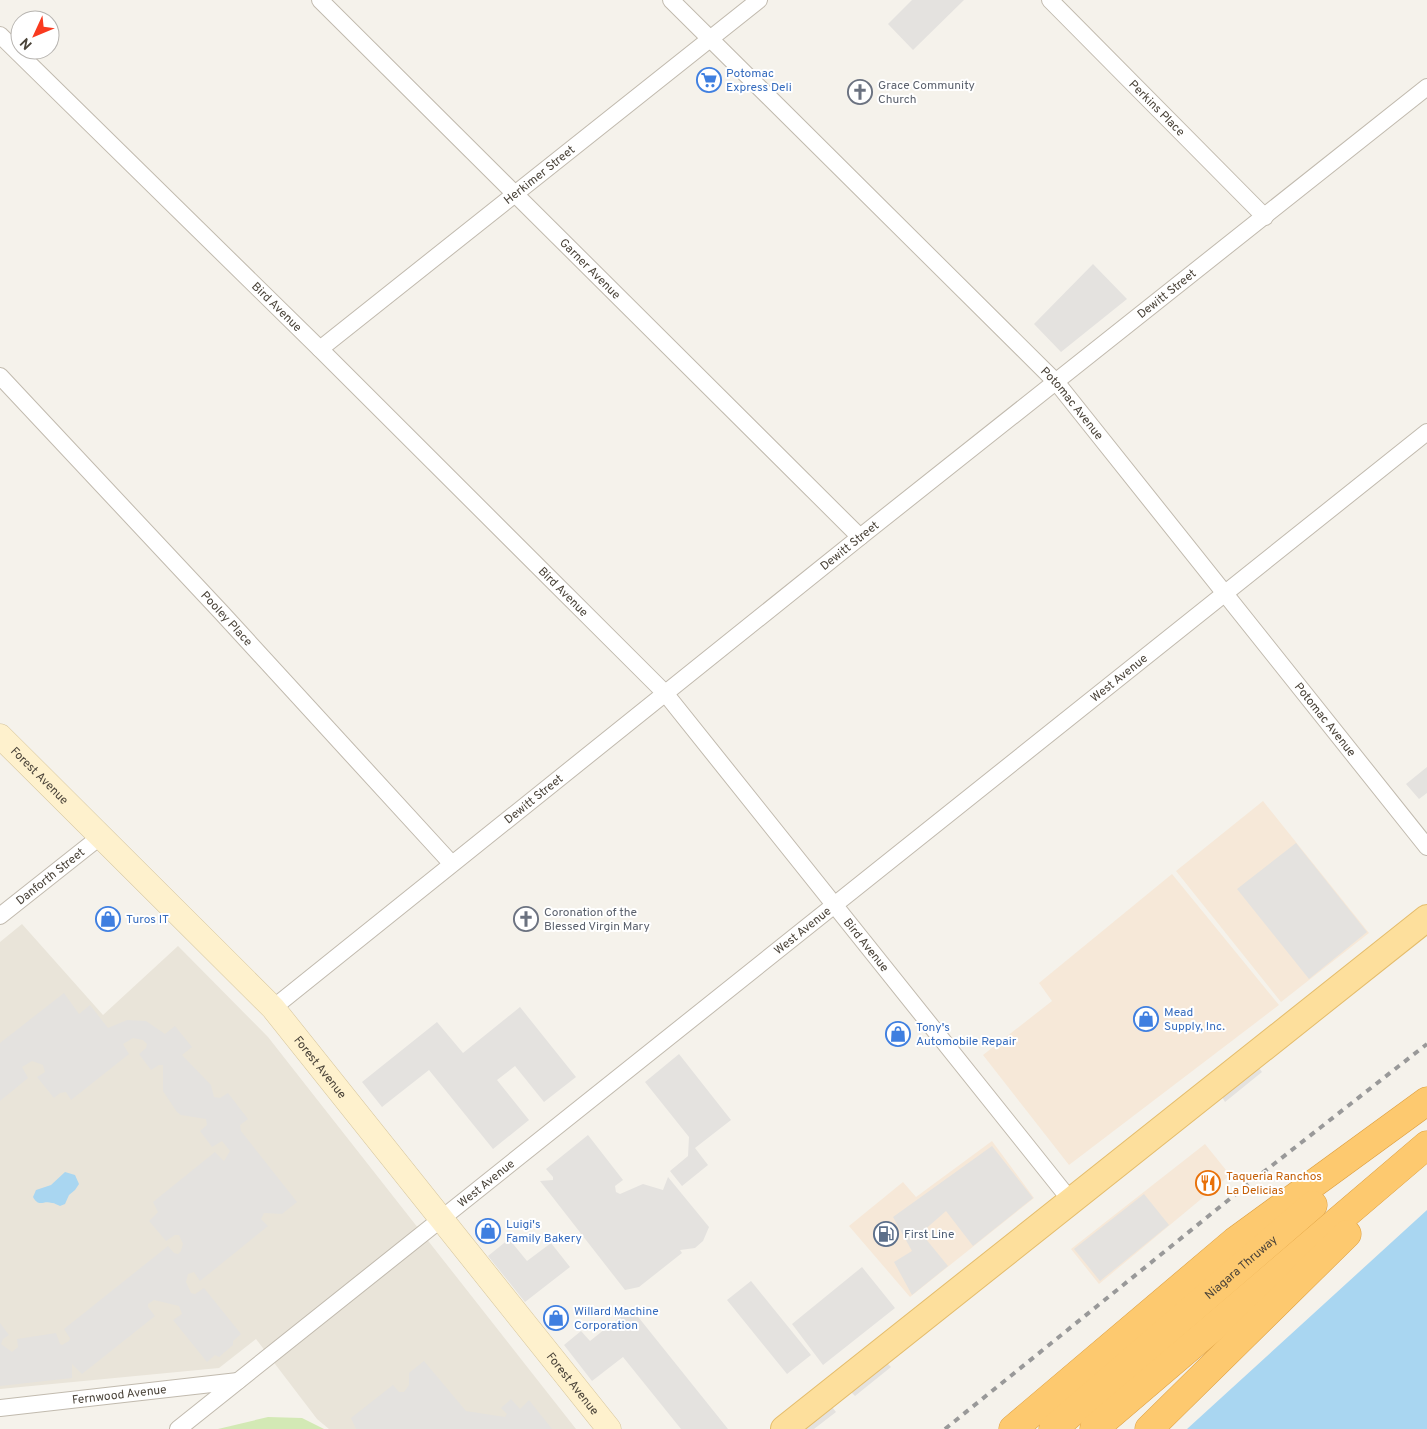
<svg xmlns="http://www.w3.org/2000/svg" width="1427" height="1429" font-family="Overpass,sans-serif">
	<rect width="100%" height="100%" fill="#f5f2eb"/>
	<path fill="#e9e4d9" d="M22,924L103,1015L178,946L268,1037L576,1429H329L317,1419L256,1339L219,1368L0,1389V942Z"/>
	<path fill="#f6e8d8" d="M1263,801L1369,933L1281,1002L1176,871Z
		M1172,874L1279,1005L1069,1165L983,1055L1052,1001L1039,983Z
		M992,1141L1034,1198L910,1297L849,1226L903,1182L916,1197Z
		M1205,1144L1230,1175L1099,1284L1071,1249Z"/>
	<path fill="#d3e9b5" d="M268,1417L302,1418L324,1429H218Z"/>
	<path fill="#e4e2df" d="M912,0H964L913,50L888,24Z
		M1093,264L1127,299L1061,352L1034,324Z
		M1427,767V793L1419,799L1406,784Z
		M1296,843L1367,932L1309,979L1237,889Z
		M64,993L79,1014L90,1005L108,1028L127,1020L146,1021L165,1034L175,1026L192,1047L182,1055L211,1085L214,1097L220,1098L228,1093L248,1119L240,1125L241,1131L297,1202L282,1214L264,1213L261,1219L268,1226L200,1281L194,1272L188,1274L186,1282L191,1293L195,1294L204,1288L241,1334L233,1341V1345L219,1357L215,1355L207,1362L173,1320L182,1314L179,1306L154,1300L148,1304V1307L155,1316L82,1374L72,1364V1378L0,1386V1323L9,1335L3,1339L1,1344L12,1352L18,1347L17,1339L56,1333L60,1344L62,1345L69,1341L70,1338L64,1329L168,1246L174,1253L178,1254L181,1251L183,1244L179,1235H175L166,1241L149,1221L158,1212L153,1202L215,1152L224,1161L230,1151L222,1141L212,1147L200,1131L207,1125L206,1119L181,1115L177,1112L163,1091V1065H159L151,1070L139,1054L146,1048L147,1044L143,1040L133,1038L123,1044L129,1054L71,1100L66,1092L60,1093L54,1098L37,1077L45,1072L43,1065L32,1061L22,1067L28,1078L0,1101V1043Z
		M520,1007L576,1077L544,1102L515,1066L497,1080L529,1120L493,1149L429,1070L382,1107L362,1082L437,1022L463,1053Z
		M679,1054L731,1120L695,1148L708,1165L682,1186L670,1171L688,1156L689,1137L645,1082Z
		M1259,1068L1262,1072L1225,1102L1222,1097Z
		M588,1135L623,1180L615,1186L616,1192L620,1194L643,1184L663,1190L668,1177L709,1227L703,1241L695,1248L680,1250L682,1253L639,1287L625,1290L540,1181L553,1180V1177L546,1169Z
		M992,1146L1033,1198L973,1246L946,1211L921,1233L948,1266L912,1295L894,1262L912,1251L893,1217Z
		M1144,1194L1169,1225L1100,1281L1074,1249Z
		M509,1239L527,1261L551,1243L570,1267L525,1302L488,1256Z
		M862,1267L895,1308L823,1365L792,1324Z
		M751,1281L811,1355L787,1374L727,1300Z
		M631,1308L728,1429H681L623,1357L592,1381L564,1345L581,1331L590,1341Z
		M424,1361L466,1411L505,1417L507,1414L501,1408L511,1399L520,1409L529,1400L552,1429H356L351,1418L393,1385L399,1392H404L409,1385V1373Z
		M887,1363L891,1367L855,1396L851,1392Z
		M832,1407L836,1412L814,1429H805Z"/>
	<path fill="#a9d6f1" d="M65,1172L75,1175L79,1184L75,1190L69,1195L65,1204L60,1206C57,1205 55,1203 52,1203C43,1200 39,1208 33,1197L36,1190L51,1185Z
		M1427,1210V1429H1187Z"/>
	<g fill="none" stroke-linecap="round" stroke-linejoin="round">
		<defs>
			<g id="street">
				<path id="s1" d="M320,0L860,537"/>
				<path id="s2" d="M671,0L1057,383L1427,847"/>
				<path id="s3" d="M1050,0L1265,217"/>
				<path id="s4" d="M0,35L320,349L665,693L1071,1201"/>
				<path id="s5" d="M320,349L759,0"/>
				<path id="s6" d="M0,376L221,612L451,863"/>
				<path id="s7" d="M0,916L101,836"/>
				<path id="s8" d="M273,1008L860,537L1427,87"/>
				<path id="s9" d="M0,1408L238,1381"/>
				<path id="s10" d="M178,1429L1427,432"/>
			</g>
			<g id="secondary">
				<path id="s11" d="M0,736L273,1008L609,1429"/>
			</g>
			<path id="primary" d="M784,1429L1427,918"/>
			<g id="highway">
				<path d="M1013,1429L1235,1241L1427,1101"/>
				<path id="s12" d="M1053,1429L1313,1205"/>
				<path d="M1094,1429L1427,1145"/>
				<path d="M1149,1429L1347,1234"/>
			</g>
		</defs>
		<use href="#street" stroke="#c1baae" stroke-width="18"/>
		<use href="#secondary" stroke="#d5c49b" stroke-width="25"/>
		<use href="#primary" stroke="#e4bc6b" stroke-width="28"/>
		<use href="#highway" stroke="#dd9e3e" stroke-width="29"/>
		<use href="#street" stroke="#fff" stroke-width="16"/>
		<use href="#secondary" stroke="#fef1cd" stroke-width="24"/>
		<use href="#primary" stroke="#fddf9c" stroke-width="26"/>
		<use href="#highway" stroke="#fdc96f" stroke-width="28"/>
		<path stroke="#999" stroke-width="4" stroke-dasharray="6 6" stroke-linecap="butt" d="M945,1429L1242,1189L1427,1044"/>
	</g>
	<defs>
		<symbol id="supermarket-ring" viewBox="-11 -11 22 22"><circle r="9.5" fill="#fff" stroke="#3f7fe0" stroke-width="1.5"/><path d="M-6-5.5h2.5l.6 2H6L4.5 2H-2.5L-4.4-4H-6ZM-1.5 3.2a1.3 1.3 0 1 0 .1 0ZM3 3.2a1.3 1.3 0 1 0 .1 0Z" fill="#3f7fe0"/></symbol>
		<symbol id="church-ring" viewBox="-11 -11 22 22"><circle r="9.5" fill="#fff" stroke="#6b7280" stroke-width="1.5"/><path d="M-1.2-6h2.4v3.5h3.3v2.4h-3.3V6h-2.4V-.1h-3.3v-2.4h3.3Z" fill="#6b7280"/></symbol>
		<symbol id="shop-ring" viewBox="-11 -11 22 22"><circle r="9.5" fill="#fff" stroke="#3f7fe0" stroke-width="1.5"/><path d="M-5-2.5h2.3a2.7 3.5 0 0 1 5.4 0H5L5.5 6h-11ZM-1.5-2.5h3a1.5 2.3 0 0 0-3 0Z" fill="#3f7fe0"/></symbol>
		<symbol id="restaurant-ring" viewBox="-11 -11 22 22"><circle r="9.5" fill="#fff" stroke="#e8710a" stroke-width="1.5"/><path d="M-5-6h1v4h1v-4h1v4h1v-4h1v5L-1.5 .5V6h-2V.5L-5-1ZM5-6V6H3V1.5H1.5Q1.5-4 5-6Z" fill="#e8710a"/></symbol>
		<symbol id="fuel-ring" viewBox="-11 -11 22 22"><circle r="9.5" fill="#fff" stroke="#5c6f8a" stroke-width="1.5"/><path d="M-5.5-6h7V0h2V4h1.3V-2.5L3-4.5l.8-.8L6-3V5H2.5V1h-1V6h-7ZM-4.2-4.7v3.2H.2V-4.7Z" fill="#5c6f8a"/></symbol>
	</defs>
	<g fill-rule="evenodd">
		<use href="#supermarket-ring" x="695" y="66" width="28" height="28"/>
		<use href="#church-ring" x="846" y="78" width="28" height="28"/>
		<use href="#shop-ring" x="94" y="905" width="28" height="28"/>
		<use href="#church-ring" x="512" y="905" width="28" height="28"/>
		<use href="#shop-ring" x="1132" y="1005" width="28" height="28"/>
		<use href="#shop-ring" x="884" y="1020" width="28" height="28"/>
		<use href="#restaurant-ring" x="1194" y="1169" width="28" height="28"/>
		<use href="#shop-ring" x="474" y="1217" width="28" height="28"/>
		<use href="#fuel-ring" x="872" y="1220" width="28" height="28"/>
		<use href="#shop-ring" x="542" y="1304" width="28" height="28"/>
	</g>
	<g text-anchor="middle" stroke-width="4" stroke-linejoin="round" paint-order="stroke">
		<g font-size="12" fill="#366cbe" stroke="#fff" text-anchor="start">
			<text x="726" y="77">Potomac<tspan x="726" dy="14">Express Deli</tspan></text>
			<text x="126" y="923">Turos IT</text>
			<text x="1164" y="1016">Mead<tspan x="1164" dy="14">Supply, Inc.</tspan></text>
			<text x="916" y="1031">Tony's<tspan x="916" dy="14">Automobile Repair</tspan></text>
			<text x="506" y="1228">Luigi's<tspan x="506" dy="14">Family Bakery</tspan></text>
			<text x="574" y="1315">Willard Machine<tspan x="574" dy="14">Corporation</tspan></text>
		</g>
		<g font-size="12" fill="#5b616d" stroke="#fff" text-anchor="start">
			<text x="878" y="89">Grace Community<tspan x="878" dy="14">Church</tspan></text>
			<text x="544" y="916">Coronation of the<tspan x="544" dy="14">Blessed Virgin Mary</tspan></text>
		</g>
		<g font-size="12" fill="#4a4339" stroke="#fff">
			<text dy="4" stroke="none"><textPath href="#s3" startOffset="152">Perkins Place</textPath></text>
			<text dy="4" stroke="none"><textPath href="#s5" startOffset="280">Herkimer Street</textPath></text>
			<text dy="4" stroke="none"><textPath href="#s1" startOffset="381">Garner Avenue</textPath></text>
			<text dy="4" stroke="none"><textPath href="#s8" startOffset="1144">Dewitt Street</textPath></text>
			<text dy="4" stroke="none"><textPath href="#s4" startOffset="388">Bird Avenue</textPath></text>
			<text dy="4" stroke="none"><textPath href="#s2" startOffset="569">Potomac Avenue</textPath></text>
			<text dy="4" stroke="none"><textPath href="#s8" startOffset="739">Dewitt Street</textPath></text>
			<text dy="4" stroke="none"><textPath href="#s4" startOffset="792">Bird Avenue</textPath></text>
			<text dy="4" stroke="none"><textPath href="#s6" startOffset="332">Pooley Place</textPath></text>
			<text dy="4" stroke="none"><textPath href="#s10" startOffset="1204">West Avenue</textPath></text>
			<text dy="4" stroke="none"><textPath href="#s2" startOffset="974">Potomac Avenue</textPath></text>
			<text dy="4" stroke="none"><textPath href="#s11" startOffset="56">Forest Avenue</textPath></text>
			<text dy="4" stroke="none"><textPath href="#s8" startOffset="334">Dewitt Street</textPath></text>
			<text dy="4" stroke="none"><textPath href="#s7" startOffset="64">Danforth Street</textPath></text>
			<text dy="4" stroke="none"><textPath href="#s10" startOffset="799">West Avenue</textPath></text>
			<text dy="4" stroke="none"><textPath href="#s4" startOffset="1258">Bird Avenue</textPath></text>
			<text dy="4" stroke="none"><textPath href="#s11" startOffset="461">Forest Avenue</textPath></text>
			<text dy="4" stroke="none"><textPath href="#s10" startOffset="394">West Avenue</textPath></text>
			<text dy="4" stroke="none"><textPath href="#s12" startOffset="248">Niagara Thruway</textPath></text>
			<text dy="4" stroke="none"><textPath href="#s11" startOffset="866">Forest Avenue</textPath></text>
			<text dy="4" stroke="none"><textPath href="#s9" startOffset="120">Fernwood Avenue</textPath></text>
		</g>
		<g font-size="12" fill="#c56008" stroke="#fff" text-anchor="start">
			<text x="1226" y="1180">Taqueria Ranchos<tspan x="1226" dy="14">La Delicias</tspan></text>
		</g>
		<g font-size="12" fill="#4e5e75" stroke="#fff" text-anchor="start">
			<text x="904" y="1238">First Line</text>
		</g>
	</g>
	<g transform="translate(35 35) rotate(226)"><circle r="24" fill="#ffffff" stroke="#b7b4b0"/>
	<path d="M0-4L9 19L0 12L-9 19Z" fill="#f93a1f"/>
	<text y="-8" font-size="14" font-weight="bold" text-anchor="middle" fill="#4a4339">N</text>
	</g>
</svg>
